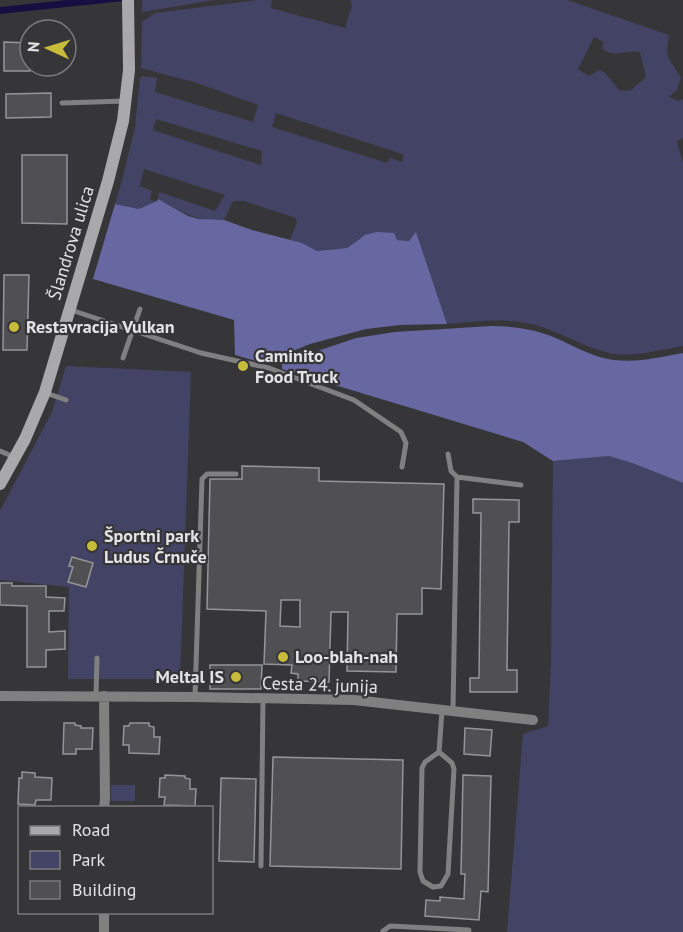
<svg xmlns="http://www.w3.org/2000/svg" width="683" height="932" font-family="'PT Sans',sans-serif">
	<rect width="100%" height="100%" fill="#363639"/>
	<path fill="#434365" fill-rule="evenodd" d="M142,0H215L142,12Z
		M257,0H272L271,8L345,28L352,5L350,0H567L669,35C665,59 668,57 681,77L677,90L669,97L678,101L683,99V138L677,142L683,162V346C659,350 633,358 609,353C580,346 555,328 526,323C500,318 473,322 447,324L416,233L409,241L360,238L347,248L317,251L290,239L297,222L296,218L244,201H233L224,220C199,223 179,211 158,199L159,192L215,211L225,195L144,169L140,186L152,191L150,200L157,201L139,209L115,204L122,181L135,127L140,79L142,76L157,78L155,92L253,122L258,105L197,83L141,68L142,22L155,13ZM594,37L604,42L602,48C614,59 626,49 640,52L646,77L630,91L619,90L605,73L600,70L588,76L578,69ZM276,113L393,151L404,155L402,162L390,158L387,163L272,127ZM156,119L262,151L261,165L153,130Z
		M66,366L191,372L180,679H68L69,587L0,580V511L52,412Z
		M609,456L632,463L683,483V932H507L523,734L548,726L551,664L553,461Z
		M111,785H135V801H111Z"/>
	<path fill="#6767a1" d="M158,199L188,216L199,219L224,220L252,230L302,243L317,251L347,248L365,235L377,232L394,233L397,240L409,241L416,232L447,324L400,325L366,329L310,344L263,363L235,355L234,320L93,279L115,204L139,209L157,201Z
		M491,326C509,326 528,328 545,334C569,342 589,357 614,360C638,363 660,357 683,353V483L632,463L609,456L553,461L523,442L282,369V363L356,338L395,332Z"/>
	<path fill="#170f41" d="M67,0H133L0,14V7Z"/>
	<path fill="#505053" stroke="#949598" stroke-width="1.5" fill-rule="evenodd" d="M4,42L30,43V71H4Z
		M51,93V117L6,118V94Z
		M22,155H67V224L22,223Z
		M4,275H29L27,350H3Z
		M242,466L319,468V481L444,484L441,589L422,588V614H397L396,672L347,671L348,612H331L329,682L298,681V674L291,673L292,665L264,664L266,611L207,609L210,479H242ZM281,600H300V627L280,626Z
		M473,499L519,500V522H509L507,670H517V692H470V678H479L481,513H473Z
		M72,557L93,563L86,587L68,582L73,567L69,566Z
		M0,583H12V586H46V597L65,598L64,611H49V632L65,631V649L46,650V667H27V606L0,605Z
		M210,665H262L261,689H210Z
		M64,723H75V725L81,726V728H93L92,749H76V754H63Z
		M130,723H149V726L154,727V737H160L159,754L129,753V745H123L124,726H129Z
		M465,728L492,730L490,756L464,754Z
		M273,757L403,760L401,869L270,866Z
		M22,772L35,773V777L52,778L51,800H36L35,805L18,804L19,778H22Z
		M165,775L185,776V778L190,779V789H196L195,806L164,805L165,797H159L160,778H165Z
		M463,775L491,776L488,892L481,891L479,920L425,916L426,900L440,901V897L464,899L465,874H461Z
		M221,778L256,779L254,862L219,861Z"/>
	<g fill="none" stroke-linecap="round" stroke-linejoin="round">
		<path stroke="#808081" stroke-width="5" d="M62,103L125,101
			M71,310L201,353L269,368L354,400L401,432L406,443L402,467
			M123,358L140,309
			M46,393L66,400
			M0,451L14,457
			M448,454L451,471L457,477L521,485
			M96,696L97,658
			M195,697L202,479L207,474H236
			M453,710L457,477
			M439,752L452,763L454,769L448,874L441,886L433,887L423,881L420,872L422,768L425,762L439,752L442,711
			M261,866L263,699
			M383,931L390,926L469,930"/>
		<path stroke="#808081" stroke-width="10" d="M0,696L195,697L354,700L533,720
			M104,808L105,799L104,696
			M104,932V912"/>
		<path stroke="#a9a9ac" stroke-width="12" d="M0,484L25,439L45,392L108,181L123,121L129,70L128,0"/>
	</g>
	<g fill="#c8bb3b" stroke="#363639" stroke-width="2">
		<circle cx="14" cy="327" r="6"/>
		<circle cx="243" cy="366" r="6"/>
		<circle cx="92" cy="546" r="6"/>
		<circle cx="283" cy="657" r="6"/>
		<circle cx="236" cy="677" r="6"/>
	</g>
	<g text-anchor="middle" stroke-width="4.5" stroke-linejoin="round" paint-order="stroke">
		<g font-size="18" fill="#e3e3e5" stroke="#363639">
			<text transform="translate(71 243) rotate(-73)" y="6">Šlandrova ulica</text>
			<text transform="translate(320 685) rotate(2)" y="6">Cesta 24. junija</text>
		</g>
		<g font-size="18" font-weight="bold" fill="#e3e3e5" stroke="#363639" text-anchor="start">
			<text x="26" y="333">Restavracija Vulkan</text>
			<text x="255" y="362">Caminito<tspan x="255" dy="21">Food Truck</tspan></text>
			<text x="104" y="542">Športni park<tspan x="104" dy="21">Ludus Črnuče</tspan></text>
			<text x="295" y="663">Loo-blah-nah</text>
			<text x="224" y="683" text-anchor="end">Meltal IS</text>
		</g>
	</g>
	<rect x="18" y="806" width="195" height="108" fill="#363639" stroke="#7b7b7e" stroke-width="1.5"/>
	<rect x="30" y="826" width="30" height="9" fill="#a9a9ac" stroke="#7b7b7e" stroke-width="1.5"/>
	<text x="72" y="836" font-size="18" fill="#e3e3e5">Road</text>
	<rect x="30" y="851" width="30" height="18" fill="#434365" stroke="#7b7b7e" stroke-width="1.5"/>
	<text x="72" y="866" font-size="18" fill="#e3e3e5">Park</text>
	<rect x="30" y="881" width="30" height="18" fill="#505053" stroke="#7b7b7e" stroke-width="1.5"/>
	<text x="72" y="896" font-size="18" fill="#e3e3e5">Building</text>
	<g transform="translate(48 48) rotate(274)"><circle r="28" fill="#363639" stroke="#7b7b7e" stroke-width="1.5"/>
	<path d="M0-4.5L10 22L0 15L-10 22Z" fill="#c8bb3b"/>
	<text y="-9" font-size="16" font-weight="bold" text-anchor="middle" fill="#e3e3e5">N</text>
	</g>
</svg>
